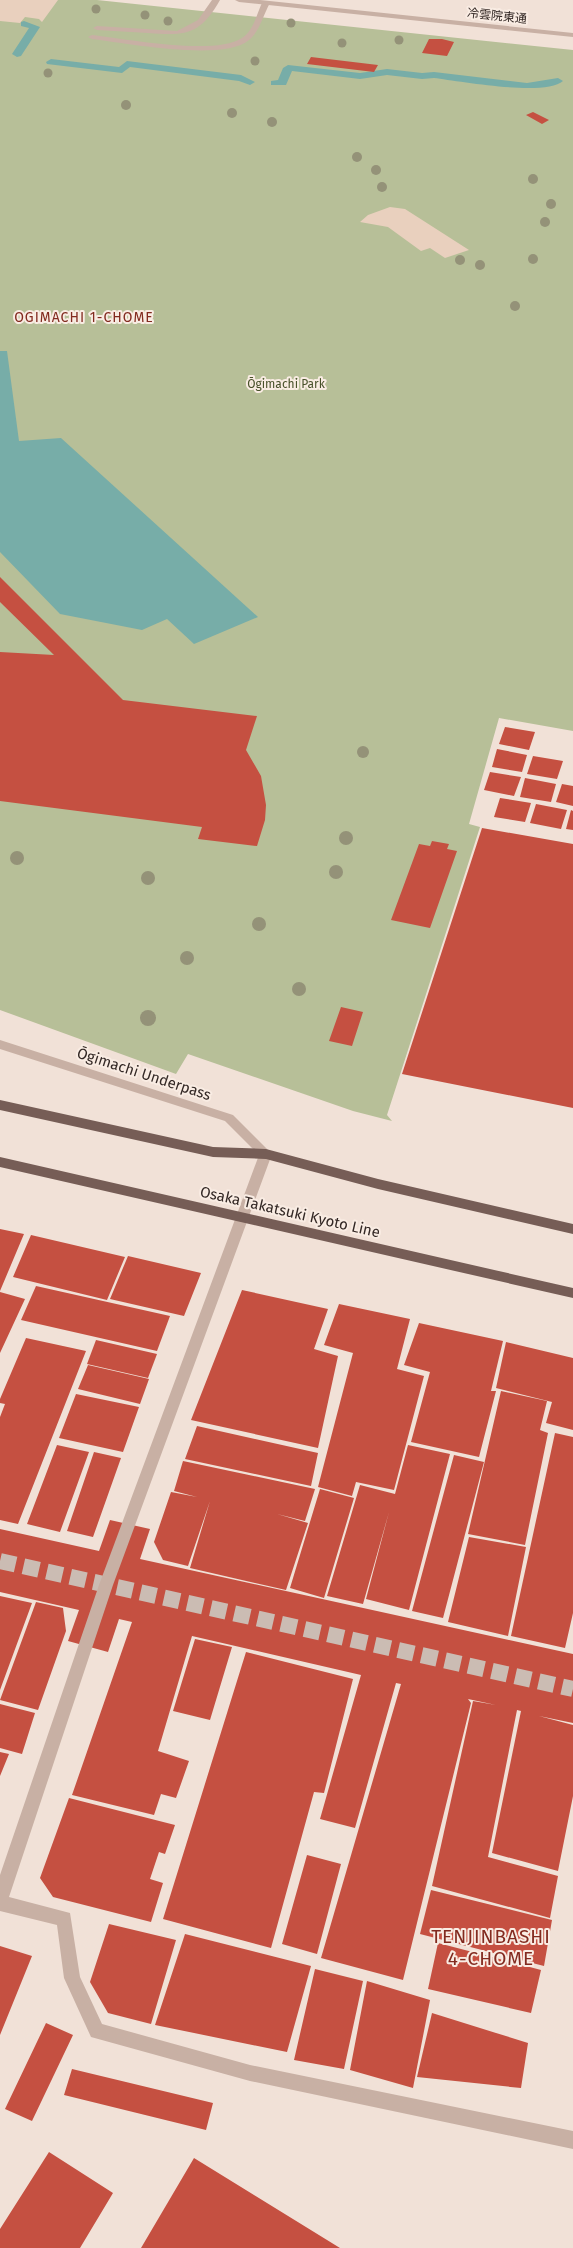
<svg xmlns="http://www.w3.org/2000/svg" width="573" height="2248" font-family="'Fira Sans','Noto Sans JP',sans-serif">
	<rect width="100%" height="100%" fill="#f1e1d7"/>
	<path fill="#b7bf98" d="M0,0H97L573,50V731L499,718L469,824L480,827L387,1115L392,1121L353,1111L188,1054L176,1074L0,1010Z"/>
	<path fill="#e9d0be" d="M0,0H58L42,22L39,19L25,17L20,23L0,21Z
		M390,207L405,209L469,250L445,258L430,248L421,251L388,227L360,222L368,215Z"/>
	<path fill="#77ada8" d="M0,351H7L19,441L61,438L258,617L194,644L167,619L142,630L60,614L0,552Z"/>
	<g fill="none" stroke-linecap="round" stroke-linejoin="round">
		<path fill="#77ada8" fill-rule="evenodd" d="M24,21L40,27L21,56L17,57L12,54L29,28L21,26V22Z
			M51,59L119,67L127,61L241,75L255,82L250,85L239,81L130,67L122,73L47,64L46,62Z
			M288,65L360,73L387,69L422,73L434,72L527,83L558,78L563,81C545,97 459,81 434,78L422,79L387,75L360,79L292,71L286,85H271V81L278,80L283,68Z"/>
	</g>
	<path fill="#c55041" d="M429,39H442L454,42L447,56L422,53Z
		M311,57L378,65L374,72L307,64Z
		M533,112L549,120L542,124L526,115Z
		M0,577L123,700L257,716L246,750L261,776L266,805L265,820L257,846L198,839L202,827L0,801V652L54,655L0,602Z
		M505,727L535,732L529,750L499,744Z
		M497,749L527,755L522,772L492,767Z
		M533,756L563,761L557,779L527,774Z
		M490,772L521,777L514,796L484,790Z
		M525,778L556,784L551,802L520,797Z
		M562,784L573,786V806L556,802Z
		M500,798L531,803L525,822L494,817Z
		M536,804L567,810L561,829L530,823Z
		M571,810L573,811V830L566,829Z
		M482,828L573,844V1108L402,1074Z
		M432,841L449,844L447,849L457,851L430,928L391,920L419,844L430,846Z
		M341,1007L363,1012L352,1046L329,1041Z
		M0,1229L24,1234L0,1291Z
		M31,1235L125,1257L107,1300L13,1277Z
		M128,1256L201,1273L184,1316L110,1299Z
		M36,1286L170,1316L157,1351L21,1320Z
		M242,1290L328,1309L314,1349L338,1356L318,1448L191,1420Z
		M0,1292L25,1299L0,1353Z
		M339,1304L410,1319L397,1369L424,1376L394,1490L356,1482L352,1496L318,1487L353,1353L324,1345Z
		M419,1323L503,1341L491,1391H496L479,1457L411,1442L430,1372L404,1365Z
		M26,1338L86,1351L18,1524L0,1520V1417L5,1404L0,1403V1399Z
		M96,1340L157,1354L148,1378L87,1364Z
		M506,1342L573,1358V1430L546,1423L552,1402L496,1388Z
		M88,1365L149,1379L140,1404L78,1389Z
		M501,1391L547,1401L540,1430L548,1433L525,1545L468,1534Z
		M76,1394L139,1407L123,1452L59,1438Z
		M197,1426L318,1453L311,1486L185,1459Z
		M555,1433L573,1437V1613L565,1648L511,1636Z
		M57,1445L89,1452L60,1532L27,1524Z
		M408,1445L450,1454L409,1610L366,1599L389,1512L363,1604L327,1596L360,1485L395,1494Z
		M94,1452L121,1458L93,1537L67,1531Z
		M454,1455L484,1462L443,1618L412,1611Z
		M183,1461L315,1489L305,1521L277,1514L308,1523L286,1590L190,1568L210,1501L188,1566L163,1560L154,1542L171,1492L197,1497L174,1491Z
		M320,1489L354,1498L324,1598L290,1588Z
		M110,1520L150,1529L140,1559L573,1654V1723L539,1716L573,1725V1796L558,1871L492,1853L521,1711L517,1710L488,1857L558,1876L550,1918L432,1886L473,1701L496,1705L468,1699L471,1703L403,1980L321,1958L401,1684L396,1683L355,1828L320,1819L361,1675L192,1636L158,1751L189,1761L176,1798L161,1794L154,1815L72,1795L132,1622L119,1619L108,1652L68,1641L79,1610L0,1592V1529L99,1551Z
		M469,1537L526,1547L508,1636L448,1622Z
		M0,1596L32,1603L0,1690Z
		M36,1602L63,1608L66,1631L38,1710L0,1700Z
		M195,1639L232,1647L210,1720L173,1711Z
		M246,1652L353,1679L324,1793L314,1792L271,1948L163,1919Z
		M0,1704L35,1713L22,1754L0,1748Z
		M0,1752L9,1754L0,1776Z
		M69,1798L175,1825L165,1854L159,1852L150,1879L163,1883L151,1922L53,1897L40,1878Z
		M307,1855L341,1864L317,1954L282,1944Z
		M431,1890L552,1920L544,1966L420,1934Z
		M109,1924L176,1940L151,2024L108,2013L90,1982Z
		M185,1934L311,1966L287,2052L155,2025Z
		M438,1943L541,1970L531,2013L428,1989Z
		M0,1946L32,1956L0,2035Z
		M315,1969L363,1981L344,2069L294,2060Z
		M367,1981L430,2000L413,2088L350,2070Z
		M432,2013L528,2043L521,2088L417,2077Z
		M46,2023L73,2035L32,2121L5,2109Z
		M72,2069L213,2103L206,2130L64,2095Z
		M49,2152L113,2193L80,2248H0V2229Z
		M194,2158L340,2248H141Z"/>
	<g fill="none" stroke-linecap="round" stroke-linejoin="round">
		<path stroke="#cbbcb3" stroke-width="16" stroke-dasharray="16 8" stroke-linecap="butt" d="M0,1561L573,1689"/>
		<path fill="#c8b0a4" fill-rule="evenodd" d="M212,0H220C200,35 186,36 148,33C131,32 114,31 97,30L93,28L97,26L177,31L198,20Z
			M263,1L270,3C263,15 260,31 249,40C223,62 126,43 92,39L88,37L92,35C126,39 215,56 242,38C254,31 257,12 263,1Z"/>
		<path fill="#c8b0a4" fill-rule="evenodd" d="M235,0H260L573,33V37L239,2Z
			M0,1040L233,1115L272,1154L113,1585L9,1897L70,1913L80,1977L102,2024L250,2065L573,2131V2149L250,2081L91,2037L64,1978L57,1925L0,1911V1875L99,1585L259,1155L225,1121L0,1049Z"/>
		<path fill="#765d56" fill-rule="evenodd" d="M0,1100L213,1147L266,1149L378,1179L573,1224V1234L378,1189L266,1159L213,1157L0,1110Z
			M0,1157L573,1288V1298L0,1167Z"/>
	</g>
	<g fill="#949278">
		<circle cx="96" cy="9" r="4.5"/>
		<circle cx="145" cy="15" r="4.5"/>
		<circle cx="168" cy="21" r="4.5"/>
		<circle cx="291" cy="23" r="4.5"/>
		<circle cx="399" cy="40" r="4.5"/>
		<circle cx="342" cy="43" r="4.5"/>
		<circle cx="255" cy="61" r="4.5"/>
		<circle cx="48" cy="73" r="4.5"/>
		<circle cx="126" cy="105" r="5"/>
		<circle cx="232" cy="113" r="5"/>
		<circle cx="272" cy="122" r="5"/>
		<circle cx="357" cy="157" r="5"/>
		<circle cx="376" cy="170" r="5"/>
		<circle cx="533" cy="179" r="5"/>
		<circle cx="382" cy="187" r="5"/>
		<circle cx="551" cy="204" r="5"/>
		<circle cx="545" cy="222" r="5"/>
		<circle cx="533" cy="259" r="5"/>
		<circle cx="460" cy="260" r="5"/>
		<circle cx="480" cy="265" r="5"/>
		<circle cx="515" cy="306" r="5"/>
		<circle cx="363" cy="752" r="6"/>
		<circle cx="346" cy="838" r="7"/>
		<circle cx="17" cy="858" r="7"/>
		<circle cx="336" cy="872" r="7"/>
		<circle cx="148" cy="878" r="7"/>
		<circle cx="259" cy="924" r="7"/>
		<circle cx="187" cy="958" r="7"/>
		<circle cx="299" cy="989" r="7"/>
		<circle cx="148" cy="1018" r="8"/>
	</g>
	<g text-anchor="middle" stroke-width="4" stroke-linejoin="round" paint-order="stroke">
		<g font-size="12" fill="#332825" stroke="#f9ece3">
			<text transform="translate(497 16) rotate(6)" y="4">冷雲院東通</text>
		</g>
		<g font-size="12" fill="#48512a" stroke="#f9ece3">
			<text x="286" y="388">Ōgimachi Park</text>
		</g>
		<g font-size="14" letter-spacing="1" fill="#822a1f" stroke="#f9ece3">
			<text x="84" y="322">OGIMACHI 1-CHOME</text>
		</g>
		<g font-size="15" fill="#332825" stroke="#f9ece3">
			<text transform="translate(144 1074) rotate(18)" y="5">Ōgimachi Underpass</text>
			<text transform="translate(290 1212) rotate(13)" y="5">Osaka Takatsuki Kyoto Line</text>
		</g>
		<g font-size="19" letter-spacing="1" fill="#822a1f" stroke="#f9ece3">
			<text x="491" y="1943">TENJINBASHI<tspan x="491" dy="22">4-CHOME</tspan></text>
		</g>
	</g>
</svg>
